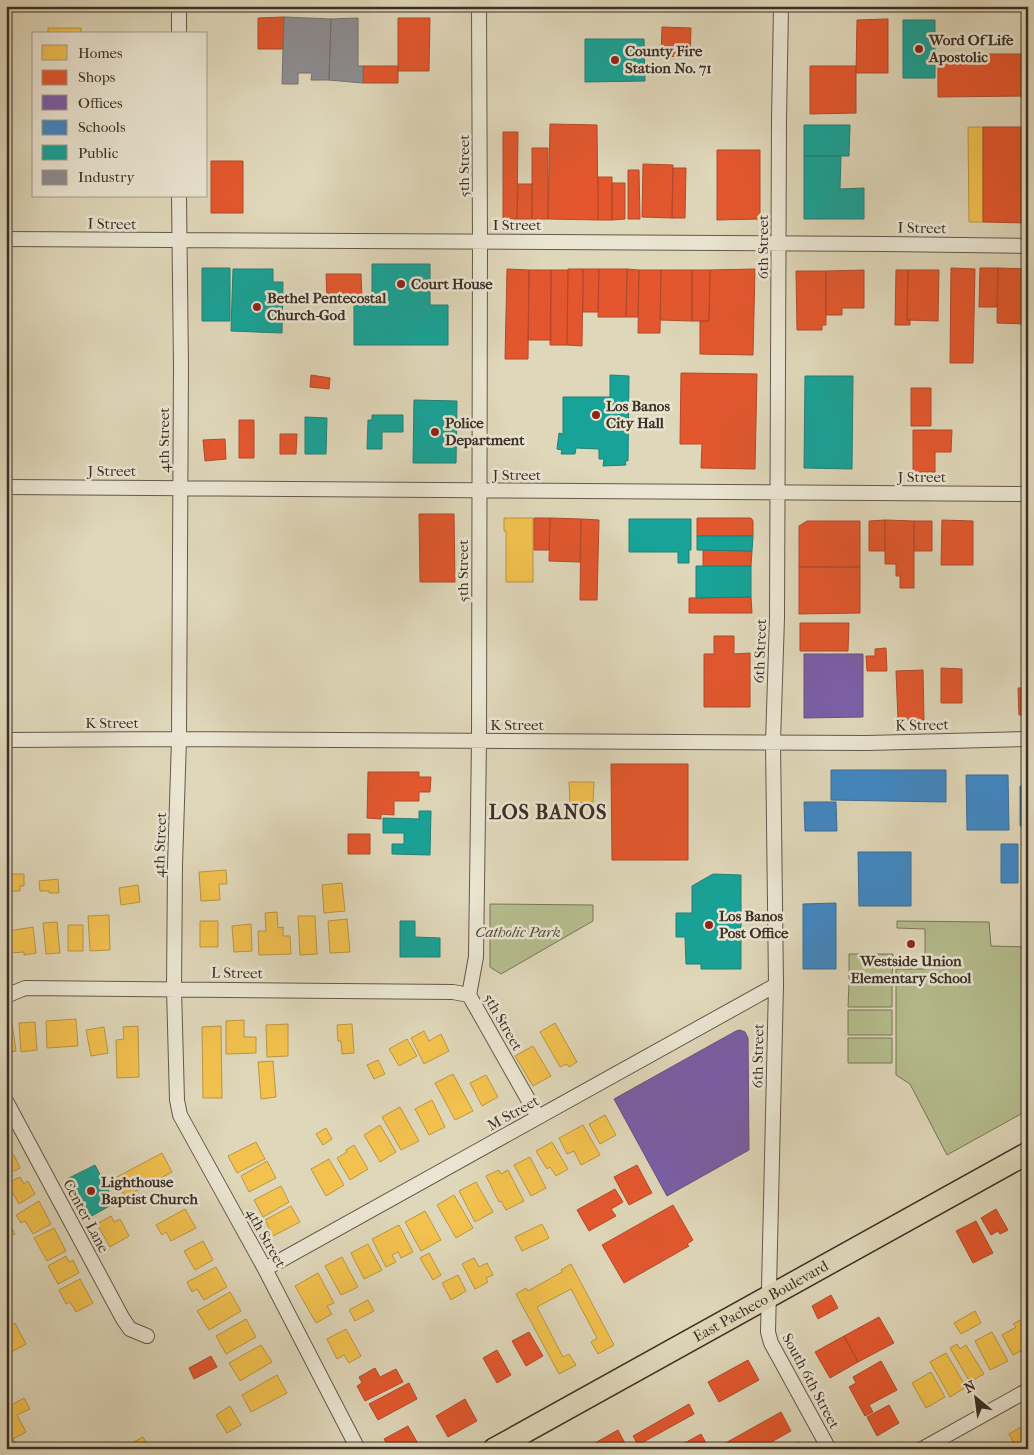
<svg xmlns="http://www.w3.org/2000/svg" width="1034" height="1455" font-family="'IM FELL French Canon',serif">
	<rect width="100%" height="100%" fill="#dfd7b9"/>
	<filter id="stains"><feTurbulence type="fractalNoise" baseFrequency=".004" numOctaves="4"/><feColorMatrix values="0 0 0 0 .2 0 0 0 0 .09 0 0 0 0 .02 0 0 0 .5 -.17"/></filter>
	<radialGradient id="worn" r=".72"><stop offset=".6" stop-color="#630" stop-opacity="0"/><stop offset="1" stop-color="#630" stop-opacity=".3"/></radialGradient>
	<path fill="#b5bd8e" stroke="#78765a" d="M490,904L593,905V921L501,974L490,967Z
		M897,921L989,922L991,946L1028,947V1110L947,1155L910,1084L896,1075V969H925V929L897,928Z
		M849,954H893L892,979H849Z
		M849,982H892V1007H848Z
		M848,1010H892V1035H848Z
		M848,1038H892V1063H848Z"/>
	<path fill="#f2c14e" stroke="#bb9542" d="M48,28H81V34H48Z
		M968,127H983V222H969Z
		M504,518H533V582H506V531H504Z
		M569,782H594L593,802L570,803Z
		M226,870L227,884H219L220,900L201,901L199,872Z
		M6,874H24V886H20V891H6Z
		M58,879L59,893H49V891H40L39,881Z
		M342,883L345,911L324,913L322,885Z
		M138,885L140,902L121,905L119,888Z
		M277,912L278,928L283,927V936H290L291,954L259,955L258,931H266L265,913Z
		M109,915L110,950L90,951L88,916Z
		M298,916H315L317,954L300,955Z
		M347,919L350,952L330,953L328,921Z
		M200,921H218V947H200Z
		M57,922L60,953L46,954L43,923Z
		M251,924L252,951L234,952L232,926Z
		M68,925H83V951H68Z
		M33,927L36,953L24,955V952L11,953L8,931Z
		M76,1019L78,1046L47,1048L46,1021Z
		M244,1020V1037H256V1053L226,1054V1021Z
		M35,1022L37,1050L21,1052L19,1023Z
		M12,1023L16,1051L6,1053V1024Z
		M555,1023L577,1062L569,1067L567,1064L560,1067L540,1032Z
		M288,1024V1056L267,1057L266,1025Z
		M352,1024L354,1053L342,1054L341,1041H338L337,1025Z
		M138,1026L139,1077L117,1078L116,1040L124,1039L123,1027Z
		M221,1026L222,1098H203L202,1027Z
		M104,1027L108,1053L91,1056L86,1030Z
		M424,1031L429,1041L441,1034L449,1051L424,1064L411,1038Z
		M407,1039L417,1056L399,1066L389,1049Z
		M533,1046L551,1076L533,1086L515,1056Z
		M378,1060L385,1074L374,1079L367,1065Z
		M273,1061L276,1097L261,1099L258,1062Z
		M453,1074L473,1111L455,1120L435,1083Z
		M486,1075L498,1097L482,1106L470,1083Z
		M432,1100L445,1127L429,1135L415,1109Z
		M400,1107L419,1141L401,1150L382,1117Z
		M605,1115L616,1135L600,1144L589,1124Z
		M380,1125L396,1152L380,1162L364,1135Z
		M583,1125L600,1155L581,1165L574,1151L567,1154L559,1138Z
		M326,1128L332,1139L323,1145L316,1134Z
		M256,1142L265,1159L237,1173L228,1156Z
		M552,1142L568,1169L556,1176L550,1167L547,1169L536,1151Z
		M354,1145L368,1169L350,1180L337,1158L347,1152L346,1150Z
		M162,1153L172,1172L125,1197L115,1178Z
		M14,1155L20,1168L6,1175V1159Z
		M530,1157L546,1188L531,1196L514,1165Z
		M329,1159L344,1185L326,1196L311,1169Z
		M267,1161L276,1178L249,1192L241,1176Z
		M499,1170L501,1174L508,1170L524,1201L506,1210L501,1201L499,1202L486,1176Z
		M20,1177L24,1184L28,1181L35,1194L19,1204L7,1183Z
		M476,1182L493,1212L475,1222L459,1191Z
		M281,1186L289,1202L263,1217L254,1200Z
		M454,1195L473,1228L456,1238L437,1205Z
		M39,1201L51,1224L33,1234L25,1221L21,1223L16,1215Z
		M291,1206L300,1222L273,1236L265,1220Z
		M185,1209L196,1228L171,1241L166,1232L162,1235L156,1225Z
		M425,1211L441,1240L421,1251L405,1222Z
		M111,1216L114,1222L120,1219L129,1236L110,1247L97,1224Z
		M6,1219L15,1234L6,1239Z
		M542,1224L549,1238L522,1251L515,1237Z
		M399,1225L413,1252L401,1258L398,1252L392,1255L396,1262L386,1267L372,1239Z
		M54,1228L66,1251L47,1261L34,1238Z
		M203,1241L213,1260L195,1270L184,1251Z
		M368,1244L382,1270L364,1279L351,1253Z
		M429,1253L441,1275L433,1280L420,1258Z
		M66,1256L69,1262L73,1260L79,1273L58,1284L48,1266Z
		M342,1257L358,1287L341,1295L325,1266Z
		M474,1258L479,1267L487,1263L493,1275L486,1278L488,1282L475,1289L462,1264Z
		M571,1264L614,1345L598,1354L591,1342L597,1338L571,1289L537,1307L563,1357L569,1354L576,1365L559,1374L516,1294L526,1288L528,1291L562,1272L561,1270Z
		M216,1267L227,1287L204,1300L197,1289L192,1292L187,1282Z
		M318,1273L334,1303L327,1306L332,1314L316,1323L295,1286Z
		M458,1275L466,1291L451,1300L442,1283Z
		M80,1279L93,1303L76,1312L70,1302L66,1304L59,1290Z
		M1028,1288V1302L1027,1303L1021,1292Z
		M230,1292L241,1311L209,1330L197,1311Z
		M368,1300L374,1311L355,1321L349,1310Z
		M975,1311L981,1323L961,1334L954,1323Z
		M1028,1316V1347L1013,1355L1002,1335L1016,1327L1013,1324Z
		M246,1319L256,1337L226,1354L216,1336Z
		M15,1323L26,1344L6,1355V1327Z
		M346,1329L361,1356L349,1363L344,1355L337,1359L327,1339Z
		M992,1332L1008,1361L990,1370L975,1341Z
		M957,1344L960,1349L966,1345L984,1374L970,1382L950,1348Z
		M261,1345L272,1362L240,1381L229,1363Z
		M946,1353L966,1387L950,1397L930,1362Z
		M931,1372L945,1397L926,1408L912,1383Z
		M277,1375L287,1393L251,1412L242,1395Z
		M24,1398L30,1409L17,1415L26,1432L13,1439L18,1447L15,1449H6V1408Z
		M230,1406L241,1425L227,1433L216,1415Z
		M1028,1423V1449H1017L1009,1434Z
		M143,1437L150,1449H121Z
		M1006,1443L1010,1449H996Z
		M32,1444L35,1449H23Z
		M991,1444L994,1449H982Z"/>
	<path fill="#e4572e" stroke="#b14b2c" d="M284,17L283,49H258V18Z
		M398,18H430L429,71H398Z
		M888,19V73H856L857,20Z
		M662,27L691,28L690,57L661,56Z
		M938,54H1028V96L938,97Z
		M363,66H398V83H363Z
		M810,66H856V113L810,114Z
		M550,124L597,125L598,220L548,219Z
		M983,127H1028V223L983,222Z
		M503,132H518L517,219H503Z
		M532,148H548V219H532Z
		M717,150H760V219L717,220Z
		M211,161H243V213H211Z
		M643,164L673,165L672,218L642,217Z
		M673,168H686L685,218H672Z
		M628,170H639L640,219H628Z
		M598,177H612V220H598Z
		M612,183H625V219L612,220Z
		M518,184H532V219H517Z
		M951,268L975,269L973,363H950Z
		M980,268H998L997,307H979Z
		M998,268L1027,269L1026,324L997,323Z
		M507,269L529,270L528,359H505Z
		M568,269H583L582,346L567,345Z
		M583,269H599L598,312H583Z
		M599,269H627L626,317H598Z
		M627,269L639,270L638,317H626Z
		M755,269L753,355L700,354V321H709L710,270Z
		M1027,269H1028V304H1027Z
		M529,270H551V340H528Z
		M551,270H568L567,345H550Z
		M639,270H661L660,333H638Z
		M661,270H692V321L660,320Z
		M692,270H710L709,321H692Z
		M864,270V308H842V315H826V271Z
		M896,270H908L907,320H910V325H895Z
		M908,270H939L938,321L907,320Z
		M796,271H826V325H822V330H797Z
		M326,274H361L362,299H327Z
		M681,373L757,374L755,469L701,468L702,444H680Z
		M311,375L330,378L329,389L310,387Z
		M911,388H931V426H911Z
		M239,420H254V458H239Z
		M913,430H952L951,452H935V472H913Z
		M280,434H297L296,454H280Z
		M225,439L226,459L205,461L203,440Z
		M419,514H454L455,582H420Z
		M534,518H550L549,550H534Z
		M550,518L581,519L580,562L549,561Z
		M697,518H751L753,521V536H697Z
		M581,519L599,520L597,600H580Z
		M885,520V551H869V521Z
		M885,520L914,521V588H900V576H896V564H885Z
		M942,520L973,521V565H941Z
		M807,521H860V567H799V526Z
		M914,521H932V551H914Z
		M1027,521L1028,522V575H1027Z
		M703,550L752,551L751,566L703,567Z
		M799,567H860V613L799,614Z
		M751,597L752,613H689V598Z
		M800,623H849L848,651H800Z
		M714,636H734V654L750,653V707H704V654H714Z
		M886,648L887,671H867L866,656H875V649Z
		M941,668L962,669V703H941Z
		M923,670L924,720H898L896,671Z
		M1018,688H1028V715H1019Z
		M611,764H688V860H612Z
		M368,772H419V777H431L430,792H419V801H394V815L381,814V819L367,818Z
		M348,834H370V854H348Z
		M637,1165L652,1193L629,1205L614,1177Z
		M615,1189L623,1202L611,1209L616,1216L589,1231L577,1210Z
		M673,1205L693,1240L687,1244L689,1246L624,1283L602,1245Z
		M996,1209L1008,1230L1000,1234L998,1231L991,1235L981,1218Z
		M976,1221L993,1253L973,1263L956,1231Z
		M831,1295L838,1308L818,1319L812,1306Z
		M879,1317L894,1343L858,1362L844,1336Z
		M529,1332L543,1356L526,1366L512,1341Z
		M844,1336L858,1362L830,1378L815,1352Z
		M497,1350L511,1375L497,1383L483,1358Z
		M211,1356L217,1367L194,1379L189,1368Z
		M748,1360L759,1380L719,1402L708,1382Z
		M881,1361L897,1390L869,1405L873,1412L865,1416L849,1387L856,1383L853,1377Z
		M375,1368L380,1377L396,1369L403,1382L365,1401L357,1386L362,1383L359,1377Z
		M409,1383L417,1399L378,1420L369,1404Z
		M465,1399L477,1421L448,1437L436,1416Z
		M689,1404L694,1414L638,1445L633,1436Z
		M889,1405L899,1423L877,1436L867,1417Z
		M781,1412L791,1431L759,1449H724L722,1445Z
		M408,1426L421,1449H390L384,1439Z
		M618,1430L628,1449H598L595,1443Z
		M701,1434L707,1445L701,1449H674Z
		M799,1442L803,1449H788Z"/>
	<path fill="#7b5ea7" stroke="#685080" d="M804,654H863V717L804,718Z
		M740,1030L745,1032L748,1038L749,1150L667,1196L614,1099L736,1031Z"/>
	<path fill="#3f88c5" stroke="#3e6d95" d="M831,770H946V802L831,800Z
		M966,775H1008L1009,830H967Z
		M1020,786H1028V826H1020Z
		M804,802H836L837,831H805Z
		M1026,842H1028V894H1027Z
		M1001,844H1018V883H1001Z
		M858,852H911V906H859Z
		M836,903V969H803V904Z"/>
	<path fill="#17a398" stroke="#228076" d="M903,20H935V78H903Z
		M585,39H644L645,81L585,82Z
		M804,125H850L849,156H804Z
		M804,156H841L840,189L864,188V219H804Z
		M372,264H430V305H448V345H354V305H372Z
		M202,268H230V321H202Z
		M233,269H273V282H283L282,333L231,331Z
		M610,375L629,376L628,461H625L626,465L603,466L604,459H599V449L576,448L575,454H561L562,450L557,449L559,433L563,434V397H610Z
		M805,376H853L852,469L804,468Z
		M414,400L457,401L456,463H413Z
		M372,415H403V432H382V449H367L368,420H372Z
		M305,417L327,418L326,454H305Z
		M629,519H691V550H689V563H678V552H629Z
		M697,536H753L752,551L697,550Z
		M696,566H751V597L696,598Z
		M419,811H431L430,855L392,854V844H404V833H383V818L419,819Z
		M713,874L741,875V969H701V964H686L685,937H676V913H692V886Z
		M400,921H415V937L440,938V957H400Z
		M95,1165L115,1203L88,1218L67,1179Z"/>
	<path fill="#8d8d92" stroke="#747172" d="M284,17L331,19L329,80H311L312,73H298V84H282Z
		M358,18V66H363V83L329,80L331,19Z"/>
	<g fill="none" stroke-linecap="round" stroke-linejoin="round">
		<defs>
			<path id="minor" d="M479,6L480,241L479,741L476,957L469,995L538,1117
				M781,6L779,120L777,618L773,742L776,985L768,1332L771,1343L829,1449
				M179,34V6
				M179,196L181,366L179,739L175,865L174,989L177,1100L180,1115L265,1269L358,1449
				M6,239L885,244L1028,246
				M6,487L1028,494
				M6,740L179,739L867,743L1028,739
				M6,996L25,988L453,992L469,995
				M6,1101L123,1319L130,1329L147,1336
				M265,1269L776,985
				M922,1449L1028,1390"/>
			<g id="highway">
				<path id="s1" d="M494,1449L1028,1153"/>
			</g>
		</defs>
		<use href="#minor" stroke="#64594b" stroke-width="16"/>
		<use href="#highway" stroke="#3b2f26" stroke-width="24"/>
		<use href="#minor" stroke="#eae5d2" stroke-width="14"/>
		<use href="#highway" stroke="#dfd7b9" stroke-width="21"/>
	</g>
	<g fill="#8f2418" stroke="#eae5d2" stroke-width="2">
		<circle cx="919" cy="49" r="5"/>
		<circle cx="615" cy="60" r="5"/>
		<circle cx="401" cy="284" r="5"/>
		<circle cx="257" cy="307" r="5"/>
		<circle cx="596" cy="415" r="5"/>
		<circle cx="435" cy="432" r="5"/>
		<circle cx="709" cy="925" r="5"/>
		<circle cx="911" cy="944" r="5"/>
		<circle cx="91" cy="1191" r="5"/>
	</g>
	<g text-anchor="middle" stroke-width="5" stroke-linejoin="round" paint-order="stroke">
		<g font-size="15" font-weight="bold" fill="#3b2f26" stroke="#eae5d2" text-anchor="start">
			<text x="929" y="45">Word Of Life<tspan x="929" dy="17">Apostolic</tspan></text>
			<text x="625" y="56">County Fire<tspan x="625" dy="17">Station No. 71</tspan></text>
			<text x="411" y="289">Court House</text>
			<text x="267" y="303">Bethel Pentecostal<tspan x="267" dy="17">Church-God</tspan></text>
			<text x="606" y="411">Los Banos<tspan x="606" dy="17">City Hall</tspan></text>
			<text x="445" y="428">Police<tspan x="445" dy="17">Department</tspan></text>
			<text x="719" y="921">Los Banos<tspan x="719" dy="17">Post Office</tspan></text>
			<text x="911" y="966" text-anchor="middle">Westside Union<tspan x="911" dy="17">Elementary School</tspan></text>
			<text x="101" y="1187">Lighthouse<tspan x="101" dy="17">Baptist Church</tspan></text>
		</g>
		<g font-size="15" fill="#3b2f26" stroke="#eae5d2">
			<text transform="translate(464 166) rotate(-90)" y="5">5th Street</text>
			<text transform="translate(112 224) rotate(1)" y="5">I Street</text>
			<text x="517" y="230">I Street</text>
			<text transform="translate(922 228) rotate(1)" y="5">I Street</text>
			<text transform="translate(763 247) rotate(-90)" y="5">6th Street</text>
			<text transform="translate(164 440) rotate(-90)" y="5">4th Street</text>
			<text x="112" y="476">J Street</text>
			<text x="517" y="480">J Street</text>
			<text x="922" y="482">J Street</text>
			<text transform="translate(463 571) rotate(-90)" y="5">5th Street</text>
			<text transform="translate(760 651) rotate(-88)" y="5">6th Street</text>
			<text x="112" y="728">K Street</text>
			<text x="517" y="730">K Street</text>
			<text transform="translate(922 725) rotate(-1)" y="5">K Street</text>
			<text transform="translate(160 845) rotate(-88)" y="5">4th Street</text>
			<text transform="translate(237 973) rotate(1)" y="5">L Street</text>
			<text transform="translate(503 1022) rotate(60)" y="5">5th Street</text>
			<text transform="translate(758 1056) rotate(-89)" y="5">6th Street</text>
			<text transform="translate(513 1113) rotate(-29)" y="5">M Street</text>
			<text transform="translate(86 1216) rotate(62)" y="5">Center Lane</text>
			<text transform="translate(266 1238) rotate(61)" y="5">4th Street</text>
			<text dy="5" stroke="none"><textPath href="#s1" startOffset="305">East Pacheco Boulevard</textPath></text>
			<text transform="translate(811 1381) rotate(62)" y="5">South 6th Street</text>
		</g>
		<g font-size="15" font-style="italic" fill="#534b3b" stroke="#eae5d2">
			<text x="518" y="937">Catholic Park</text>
		</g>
		<g font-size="20" font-weight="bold" letter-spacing="1" fill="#3b2f26" stroke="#eae5d2">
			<text x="548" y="819">LOS BANOS</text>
		</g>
	</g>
	<rect width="1034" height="1455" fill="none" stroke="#dfd7b9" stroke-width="25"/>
	<rect x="8" y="8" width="1019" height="1440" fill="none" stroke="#3b2f26" stroke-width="2.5"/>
	<rect x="12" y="12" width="1009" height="1430" fill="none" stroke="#3b2f26"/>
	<rect x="32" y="32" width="175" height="165" fill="#eae5d2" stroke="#a49c8d"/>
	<rect x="42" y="45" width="25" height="15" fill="#f2c14e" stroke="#a49c8d"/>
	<text x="78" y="58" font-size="15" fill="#3b2f26">Homes</text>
	<rect x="42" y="70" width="25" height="15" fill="#e4572e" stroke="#a49c8d"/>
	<text x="78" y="82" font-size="15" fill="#3b2f26">Shops</text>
	<rect x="42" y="95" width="25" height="15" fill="#7b5ea7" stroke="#a49c8d"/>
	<text x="78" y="108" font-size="15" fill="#3b2f26">Offices</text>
	<rect x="42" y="120" width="25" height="15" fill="#3f88c5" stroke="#a49c8d"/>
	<text x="78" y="132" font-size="15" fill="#3b2f26">Schools</text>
	<rect x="42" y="145" width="25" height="15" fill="#17a398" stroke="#a49c8d"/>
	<text x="78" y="158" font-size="15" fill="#3b2f26">Public</text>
	<rect x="42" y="170" width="25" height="15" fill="#8d8d92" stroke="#a49c8d"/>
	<text x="78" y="182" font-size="15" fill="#3b2f26">Industry</text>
	<g transform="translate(976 1398) rotate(331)" stroke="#eae5d2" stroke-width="4" paint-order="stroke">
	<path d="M0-4L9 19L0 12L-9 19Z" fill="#3b2f26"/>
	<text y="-8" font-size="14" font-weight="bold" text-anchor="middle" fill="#3b2f26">N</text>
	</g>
	<rect width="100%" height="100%" filter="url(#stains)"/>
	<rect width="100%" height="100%" fill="url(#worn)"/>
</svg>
